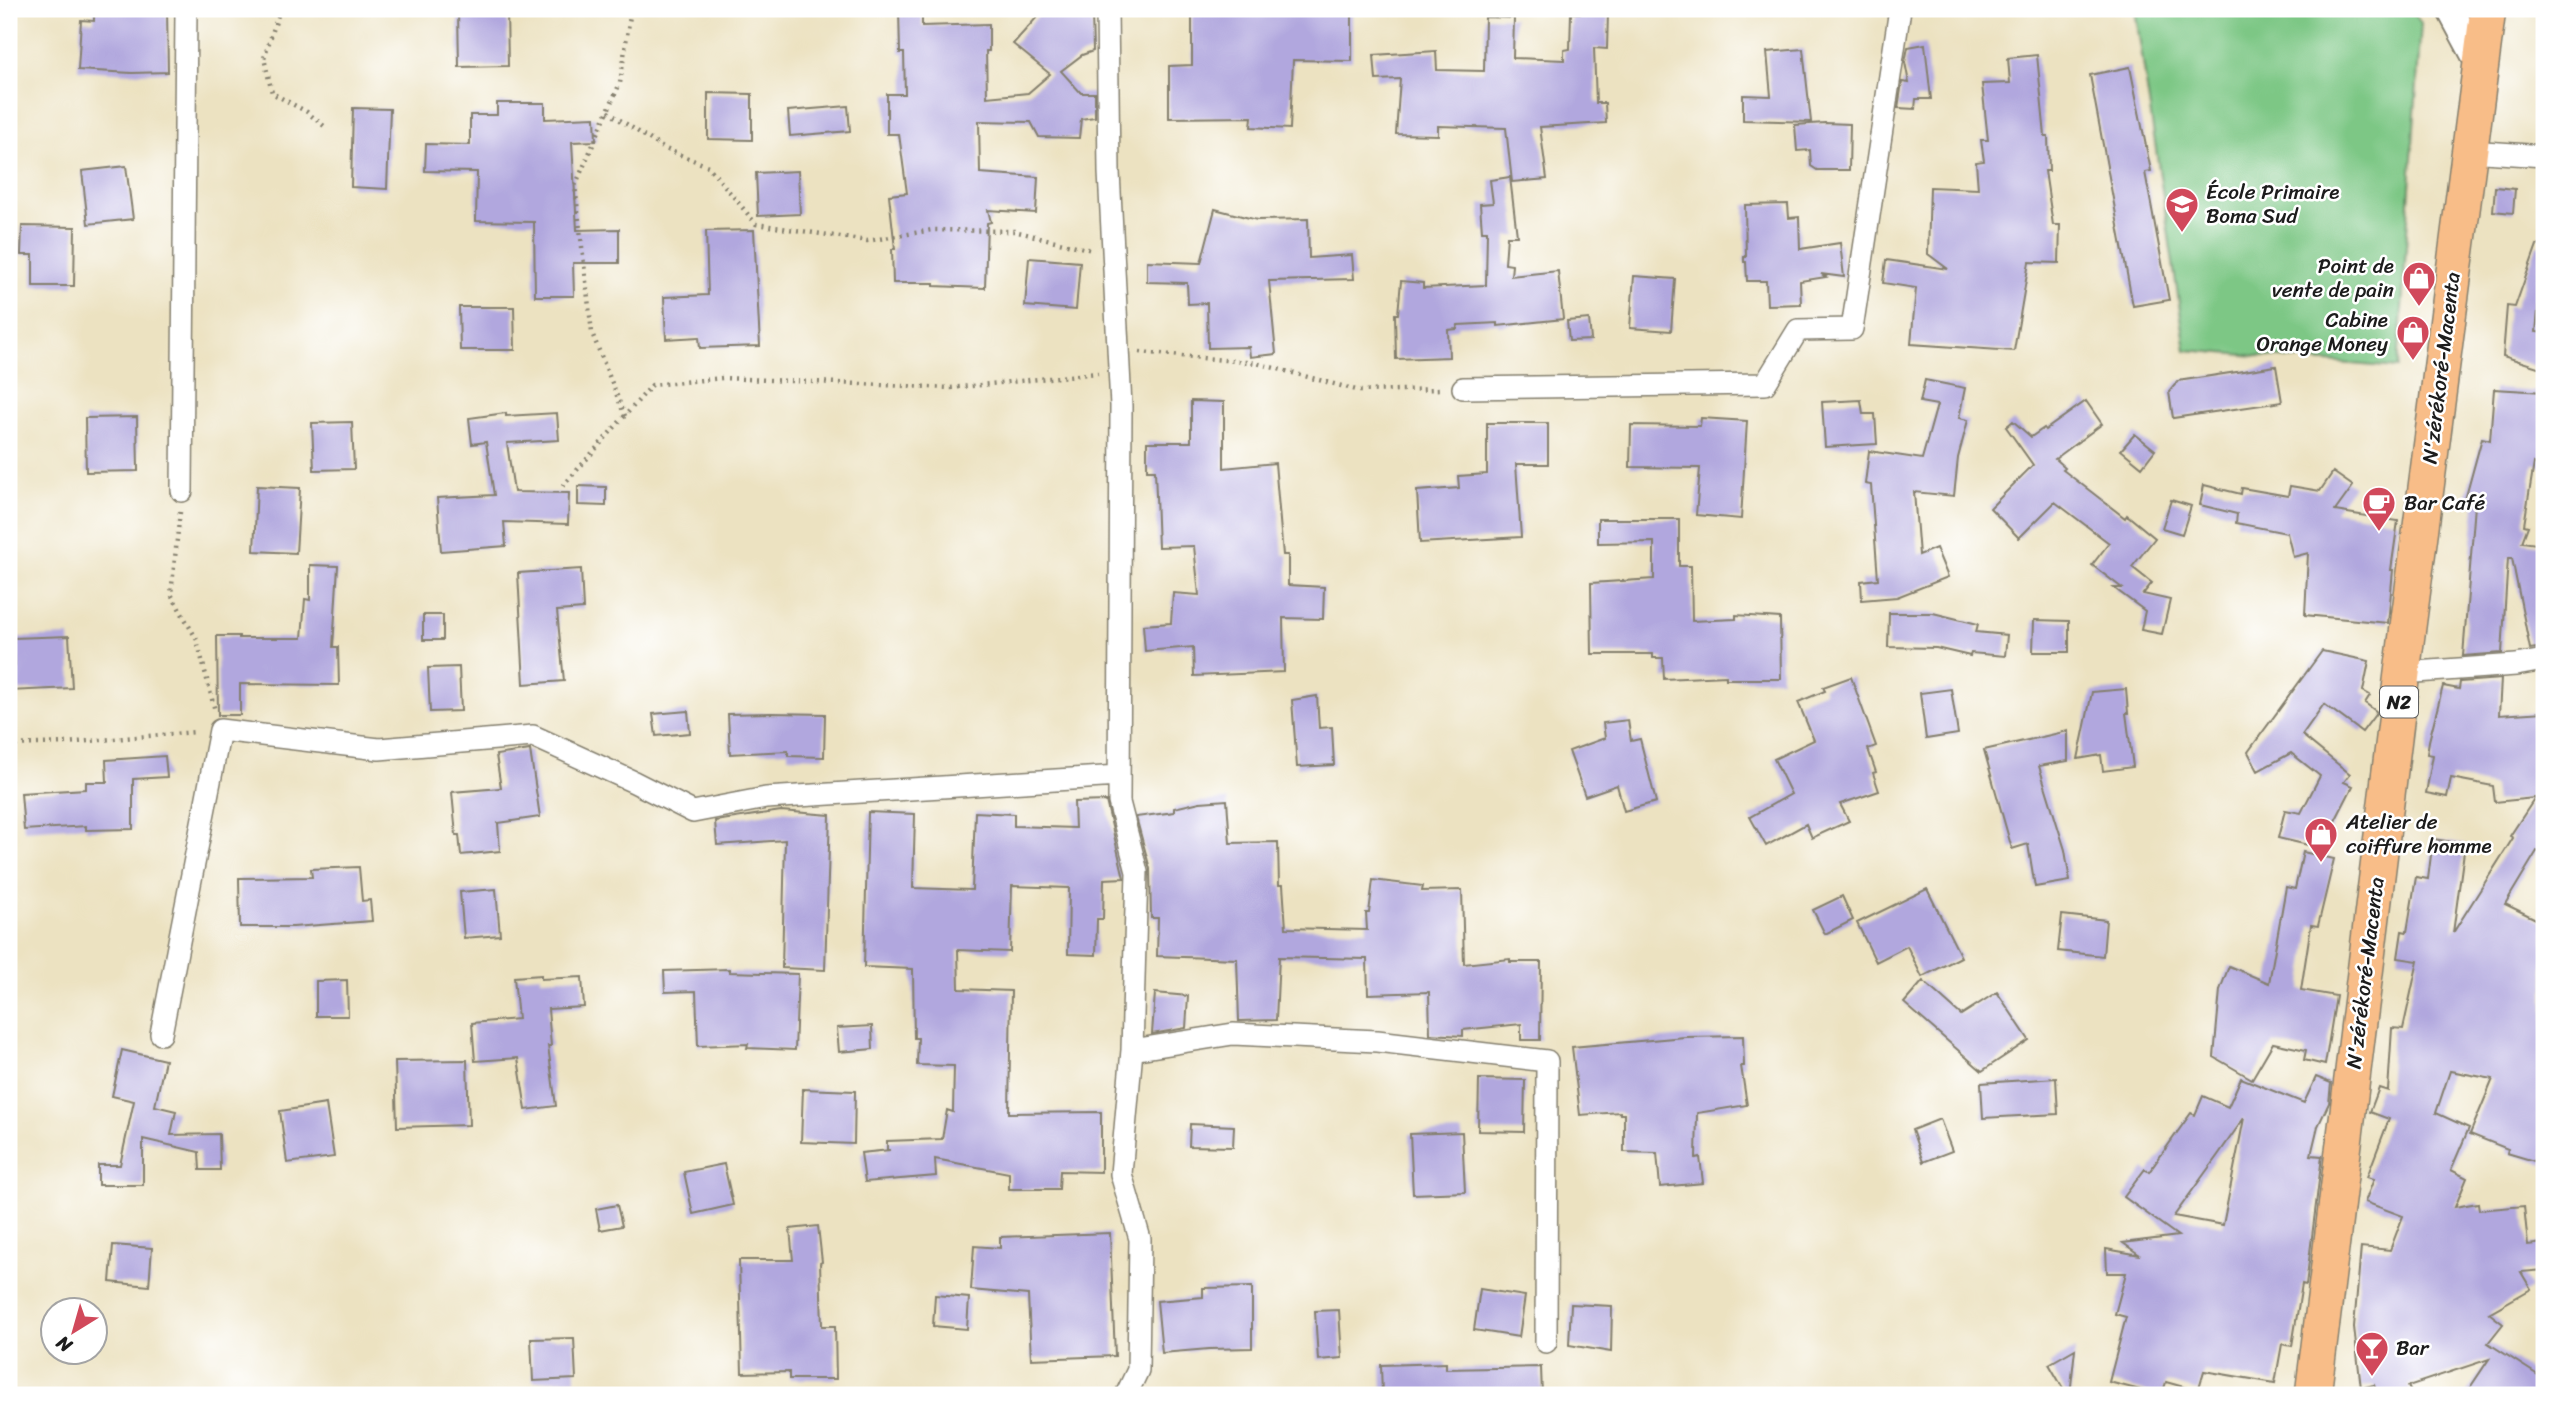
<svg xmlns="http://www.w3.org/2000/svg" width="2553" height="1404" font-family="Sriracha,sans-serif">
	<rect width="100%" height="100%" fill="#fff"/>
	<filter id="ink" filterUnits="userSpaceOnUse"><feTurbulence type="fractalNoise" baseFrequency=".0143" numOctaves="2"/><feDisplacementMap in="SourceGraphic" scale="14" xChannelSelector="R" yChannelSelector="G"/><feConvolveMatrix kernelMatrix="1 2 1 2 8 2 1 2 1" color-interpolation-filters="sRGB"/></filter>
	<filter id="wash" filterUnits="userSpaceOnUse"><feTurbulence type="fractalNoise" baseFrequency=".00686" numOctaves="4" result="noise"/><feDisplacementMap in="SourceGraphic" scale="28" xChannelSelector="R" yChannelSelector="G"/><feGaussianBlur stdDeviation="1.57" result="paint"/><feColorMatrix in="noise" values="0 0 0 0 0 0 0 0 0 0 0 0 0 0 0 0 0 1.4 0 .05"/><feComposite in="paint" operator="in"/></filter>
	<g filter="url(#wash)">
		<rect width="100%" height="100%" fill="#ece2c1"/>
		<path fill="#7dc785" stroke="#4c7250" stroke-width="2" d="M2135,9H2410L2421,23L2398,368L2186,350Z"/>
		<g id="blocks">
			<path fill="#b1a7de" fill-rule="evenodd" d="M94,9H167L168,72L132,73L78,70L81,20L94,21Z
				M458,9H507L508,66L459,67Z
				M899,9H922V26L989,24V51H986L987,97L1028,93L1050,74L1013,44L1037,17L1053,9L1092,13L1093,51L1082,55L1061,71L1081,93H1095V117L1081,119L1079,138L1039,137L1031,122L979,121L980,173L1038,177L1036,213L988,210L991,222L987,223L985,288L934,286V283H893L892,249H895L889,195L907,193L899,134H887V94H905L904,53H900Z
				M1192,9H1352V61L1293,60L1290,129L1251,127L1252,117L1169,118V66L1192,65Z
				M1571,13H1608L1607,49L1594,48L1596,103H1605L1606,123L1540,127L1547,179L1512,182L1506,128L1438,126V135L1396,134L1400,79L1376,80L1374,55L1436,51L1437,70L1484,71L1485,17L1514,18L1513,58L1564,60V50L1570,49Z
				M1925,44L1931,99H1916L1915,109L1898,108L1902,82L1909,83L1905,62L1908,47Z
				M1803,49L1811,122L1743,120V95L1771,96L1767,52Z
				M2037,55L2045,136H2048L2049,171H2045L2053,225H2060L2059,263L2029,262L2014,351L1911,344L1916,288L1883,283L1886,260L1948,269L1928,254L1930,187L1978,189L1976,162L1984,161L1981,140H1988L1982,84L2010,83L2008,58Z
				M2130,67L2151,171L2145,172L2169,300L2133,306L2090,75Z
				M708,93L752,94V140L708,139Z
				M497,103H545V119L595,117L596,141L572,142L577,230L619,229V263H573L574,296H535L534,222L476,221L477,172L425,171L426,144L470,145V115H497Z
				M848,106L850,131L790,136L788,111Z
				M353,108L390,109L387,189L351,187Z
				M1825,123L1850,124L1849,170H1817L1811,166L1810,150L1797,151L1795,125Z
				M126,166L133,219L88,224L82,171Z
				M798,171L800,214L758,216L756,173Z
				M1510,177L1517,236H1507L1505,264L1512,265L1511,276L1558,271L1563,319L1498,326V323L1458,325L1457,329L1448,330L1449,357L1396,359L1395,314H1398L1401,281L1423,283V288L1486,285L1487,231H1482L1480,204L1493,203L1490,180Z
				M2495,187L2515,189L2513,213L2493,211Z
				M1788,204L1789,218L1799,217L1800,249L1840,243L1844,277L1821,274L1826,277L1800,281L1801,304L1767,305L1766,281H1747L1746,262H1744V257H1746L1745,205Z
				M1215,209L1257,220L1308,219L1309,258L1352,255L1354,279L1269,281L1276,354L1250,357L1249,347L1208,348L1207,303L1188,304L1187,283L1147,282V261L1201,263Z
				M22,226L75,227L74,286H33V255H21Z
				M754,230L760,346L700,348L699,337L666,339L664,297L708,295L706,231Z
				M2537,245L2544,247L2536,332L2544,333V369L2503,356L2507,306L2515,307Z
				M1029,258L1080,262L1076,310L1025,306Z
				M1634,276L1675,279L1671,331L1630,328Z
				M459,307H514L515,350H460Z
				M1589,319L1591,340L1569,341L1567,321Z
				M2276,366L2282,402L2173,418L2169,392L2178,381Z
				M1925,380L1965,388L1959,418L1968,420L1958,458L1954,496L1914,492L1919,555L1936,548L1948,577L1897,597L1862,600L1861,581L1878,579L1871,485L1865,484L1869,451L1922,459L1937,405L1920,402Z
				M2494,389L2544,392V468L2534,463L2524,525L2528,526L2522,542L2544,545V647L2530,649L2512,558H2508L2502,653L2463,656L2475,505L2465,500L2482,438L2490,440Z
				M1861,400L1863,414H1875L1877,444L1825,447L1822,402Z
				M1191,401L1224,402V468L1275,463L1283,555H1288V585L1324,587L1323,619L1283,618L1284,672L1194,676L1193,647L1145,651L1143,625L1171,623L1173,593L1199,595L1194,546L1158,547L1155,470H1147V442H1191Z
				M2086,401L2102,424L2055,459L2065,468L2063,470L2125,518L2127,515L2155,538L2132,567L2152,583L2143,594L2170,600L2162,634L2141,630L2145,611L2114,588H2122L2092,565L2109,543L2055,502L2019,538L1990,508L2033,465L2006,427L2013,421L2031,437L2044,428L2045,430Z
				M506,413V416L557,413L559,440L507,443L514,492L569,493L568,524L504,522L506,546L441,551L437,498L494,495L486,442L472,444L469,418Z
				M137,417L138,471L86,472L85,418Z
				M1701,418L1747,421L1741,519L1696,515L1700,468L1630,467L1631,425L1700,426Z
				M352,422L354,469L314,470L312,423Z
				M1487,423H1548V464H1516L1521,537L1420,543L1417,491L1459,488L1458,476L1487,474Z
				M2135,434L2155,450L2142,467L2121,450Z
				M2333,472L2353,486L2335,511L2398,521L2391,570H2393L2388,623L2305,615L2308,553L2293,557L2287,533L2236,523L2237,514L2200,505L2204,485L2241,494L2242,488L2288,496L2290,486L2320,491Z
				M257,486L300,488L296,553L254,551Z
				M578,486L606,487V506L578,505Z
				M2171,500L2191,506L2182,534L2162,528Z
				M1598,519H1679V566H1691L1692,621L1736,619V615L1780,618L1781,679H1726V676L1664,679L1663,658H1653V654H1592L1591,583L1654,579V542L1598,543Z
				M310,565L338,566L333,647H338L339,685L240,684V715H218L217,636H239V638H302L305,599L310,600Z
				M581,569L583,609L557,611L564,681L524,684L518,573Z
				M1889,613H1933L1978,624L1976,632L2007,635L2005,656L1971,653L1970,656L1936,648L1888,647Z
				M423,615H443V640H423Z
				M2034,620L2069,621V652H2033Z
				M69,636L72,688L9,691V666L15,665L13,638Z
				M2322,651L2369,661L2363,691L2370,695L2365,703L2377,712L2362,732L2324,704L2302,735L2350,774L2344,782L2353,786L2321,848L2278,838L2285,810L2301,813L2320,776L2291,753L2258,771L2248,752Z
				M459,667L461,711L430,712L428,668Z
				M1851,677L1876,746L1868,749L1876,772L1873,773L1879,791L1840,804L1849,821L1812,838L1806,824L1766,846L1750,817L1791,794L1774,759L1814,740L1798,702L1825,691L1823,687Z
				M2501,679L2499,715L2544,712V855L2537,851L2505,904L2544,923V1164L2507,1153L2508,1149L2470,1134L2493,1079L2450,1071L2436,1113L2469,1128L2451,1170L2467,1178L2455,1207L2478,1203L2479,1210L2524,1206L2528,1245L2544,1243V1270L2521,1272L2531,1289L2489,1313L2503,1324L2488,1343L2544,1379V1387L2538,1395H2465L2489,1359L2408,1386L2412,1395H2378L2374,1385L2361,1388L2354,1327L2361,1247L2390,1250L2403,1216L2365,1202L2374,1179L2367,1177L2389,1119L2370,1112L2379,1088L2388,1091L2392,1028L2403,1029L2418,961L2398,958L2402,931L2407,932L2416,877L2428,879L2433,839L2465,844L2453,933L2513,838L2510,836L2535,798L2495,802L2493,786L2451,778L2447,797L2426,793L2433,755L2427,754L2429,741L2443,686L2459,689L2460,682Z
				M1951,689L1958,734L1926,739L1920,693Z
				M2126,689L2128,713H2126L2133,767L2103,771L2101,755L2078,759L2092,692Z
				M1317,696L1319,728L1332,727L1334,765L1297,767L1292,700Z
				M688,711L690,733L656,736L653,714Z
				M770,713L825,714L824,757L788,756V751L730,754L728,714Z
				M1628,720L1631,741L1640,739L1656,802L1624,811L1617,785L1585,796L1569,751L1605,738L1603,723Z
				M2068,731V761L2039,766L2065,850L2070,881L2035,887L2028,844L2012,849L1984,750Z
				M530,750L540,817L498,823L500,851L461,855L459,835H456L452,792L501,788L496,755Z
				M165,756L167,777L133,779V829L86,830V826L24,830L21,793L86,789V782H107L106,760Z
				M1227,800L1230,843L1278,842L1279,885H1283L1286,928L1367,930L1366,913H1369L1373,880L1423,886L1422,891L1462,890L1464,964L1510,959V962H1541L1540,1040H1521V1024L1463,1030V1036L1430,1034L1429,992L1368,994L1367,959L1279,957L1276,1020L1239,1021L1237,959L1157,956L1158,918H1151L1150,869L1136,817L1174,812V808L1200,802Z
				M1106,801L1124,878L1104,879L1103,919H1097L1096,955L1068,954L1069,888L1012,886L1010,952L958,950L959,989L1011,991L1009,1113L1101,1112V1172L1060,1171L1059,1189H1009V1173L935,1159L936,1176L865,1182L861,1153L890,1150H887V1141L942,1139L947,1110L953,1112L954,1066L917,1065L918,1038H914L913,969L864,967L868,812L915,814L913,888L972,890L975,812L1014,814V826L1075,828L1074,802Z
				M781,811L830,815L825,970L782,968L785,840L717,845L715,821Z
				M2303,852L2334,859L2318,926L2311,925L2301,990L2336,996L2325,1065L2304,1060L2306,1050L2273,1043L2252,1079L2214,1057L2220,990L2229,966L2269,983L2286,887L2295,889Z
				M359,867L362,901L370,900L372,921L293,927H240L239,878L312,877L311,869Z
				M496,889L500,935L464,938L460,892Z
				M1927,889L1961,957L1922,977L1907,946L1876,962L1857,923Z
				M1842,896L1853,920L1825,934L1813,910Z
				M2062,915L2106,920L2103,956L2058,951Z
				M729,969V972L798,974L795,1050L747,1048L748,1044L698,1046L696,991L665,992L664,971Z
				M541,975V979L582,977L584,1007L548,1009L551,1046H548L556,1106L526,1110L518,1058L475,1061L472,1023L518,1019L514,977Z
				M347,980L348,1016H316V981Z
				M1923,981L1961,1015L1997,992L2029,1040L1982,1071L1904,1003Z
				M1155,993L1188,996L1186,1028L1152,1034Z
				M872,1026L873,1049L839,1052L837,1028Z
				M1743,1036L1744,1066H1741L1747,1105L1697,1113L1696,1158L1700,1157L1703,1183L1660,1187L1657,1153L1624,1152V1114H1620V1112L1580,1115L1572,1047L1685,1037Z
				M122,1050L165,1060L155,1106L176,1111L171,1135L219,1134L220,1170H200L199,1152L143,1139V1185H98V1165H120L134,1101L112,1096Z
				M467,1060L469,1125L397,1127L395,1061Z
				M2316,1077L2331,1083L2329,1103L2318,1126L2311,1155L2322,1156L2306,1285L2302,1284L2292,1346L2282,1344L2275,1383L2204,1371L2198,1391L2166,1382L2162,1395H2160L2109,1382L2126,1317L2115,1314L2126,1273H2107L2106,1249L2140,1255L2123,1243L2178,1236L2124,1197L2145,1169L2149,1172L2191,1113L2195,1115L2203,1096L2228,1107L2241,1078L2304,1103ZM2244,1118L2223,1225L2174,1216L2218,1155Z
				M2056,1078L2058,1114L1983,1118L1981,1083Z
				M1479,1079L1525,1080L1524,1132L1478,1131Z
				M803,1089L855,1091L854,1144L801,1142Z
				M326,1104L334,1157L287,1163L280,1111Z
				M1940,1119L1952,1151L1923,1162L1912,1130Z
				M1190,1124L1234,1126L1233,1147L1189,1146Z
				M1462,1132L1465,1192L1413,1194L1410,1134Z
				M724,1164L733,1205L693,1214L684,1172Z
				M617,1205L622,1226L600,1230L596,1209Z
				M818,1226L822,1262L820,1263L822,1326H835L836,1379H789V1372L742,1373L739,1260H793L790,1229Z
				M1110,1233L1115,1356L1031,1359L1028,1295L971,1290L974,1246L1000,1248V1237Z
				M113,1245L152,1248L149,1286L110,1282Z
				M1252,1287V1348L1209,1349L1162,1353L1157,1301L1203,1297V1288Z
				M1480,1289L1525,1296L1519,1337L1474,1330Z
				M935,1295L969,1298L967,1329L933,1326Z
				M1571,1304L1612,1306L1611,1352L1569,1345Z
				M1339,1310L1342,1358L1318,1360L1315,1311Z
				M574,1338L576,1379L533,1381L531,1339Z
				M2075,1349L2070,1395H2067L2049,1364Z
				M1446,1363V1369L1541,1367L1542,1395H1382L1381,1365Z"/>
		</g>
	</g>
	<g filter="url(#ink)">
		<use href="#blocks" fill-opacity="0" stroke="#847f6e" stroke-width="2"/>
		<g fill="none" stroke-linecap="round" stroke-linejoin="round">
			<defs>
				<path id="minor" d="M1107,9L1109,172L1121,406L1119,802L1137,872L1132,1050L1121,1174L1140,1239L1138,1370L1126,1395
					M2469,151L2544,156
					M1463,388L1765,384L1798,330L1852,329L1900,9
					M182,491L186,9
					M2402,673L2516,665L2544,660
					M161,1034L220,730L379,749L533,736L634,782L693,812L766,798L1119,776
					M1132,1050L1233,1034L1377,1041L1547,1061L1546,1342"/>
				<path id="tertiary" d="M2450,9L2480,65"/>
				<path id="trunk" d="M2313,1395L2402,673L2488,9"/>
			</defs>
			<use href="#minor" stroke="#847f6e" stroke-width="24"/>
			<use href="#tertiary" stroke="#847f6e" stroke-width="30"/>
			<use href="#trunk" stroke="#847f6e" stroke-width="38"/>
			<path stroke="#847f6e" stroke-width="4.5" stroke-dasharray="2 5" stroke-linecap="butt" d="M280,9L264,58L272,93L307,112L324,126
				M608,112L663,148L708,166L756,224L867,241L932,230L1014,231L1092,250
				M1140,352L1256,363L1360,391L1442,389
				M625,416L592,333L575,186L620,83L631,9
				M563,486L652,385L723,378L951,388L1098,373
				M180,512L171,594L197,640L215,711
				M9,745L65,743L196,732"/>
			<use href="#minor" stroke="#fff" stroke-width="21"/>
			<use href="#tertiary" stroke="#fff" stroke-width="26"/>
			<use href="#trunk" stroke="#f8bd88" stroke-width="35"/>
		</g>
	</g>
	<defs>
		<symbol id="school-pin" viewBox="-11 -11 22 30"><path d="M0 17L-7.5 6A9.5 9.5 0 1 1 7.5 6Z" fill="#d1495b" stroke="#fff"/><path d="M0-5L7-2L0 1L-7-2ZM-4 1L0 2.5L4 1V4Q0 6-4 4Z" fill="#fff"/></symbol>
		<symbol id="shop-pin" viewBox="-11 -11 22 30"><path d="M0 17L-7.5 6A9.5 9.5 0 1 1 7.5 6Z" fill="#d1495b" stroke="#fff"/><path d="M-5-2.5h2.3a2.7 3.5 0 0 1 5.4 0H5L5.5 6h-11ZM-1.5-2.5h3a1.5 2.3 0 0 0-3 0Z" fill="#fff"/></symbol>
		<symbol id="cafe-pin" viewBox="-11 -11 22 30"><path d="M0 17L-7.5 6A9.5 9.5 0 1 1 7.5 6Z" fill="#d1495b" stroke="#fff"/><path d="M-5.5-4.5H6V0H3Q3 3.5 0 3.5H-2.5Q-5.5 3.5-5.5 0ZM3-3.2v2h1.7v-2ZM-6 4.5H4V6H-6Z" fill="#fff"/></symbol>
		<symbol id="bar-pin" viewBox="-11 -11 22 30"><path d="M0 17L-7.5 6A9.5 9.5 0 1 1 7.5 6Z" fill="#d1495b" stroke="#fff"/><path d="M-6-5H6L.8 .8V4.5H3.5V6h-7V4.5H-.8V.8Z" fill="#fff"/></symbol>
	</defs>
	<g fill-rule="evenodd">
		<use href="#school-pin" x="2163" y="185" width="38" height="52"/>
		<use href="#shop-pin" x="2400" y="259" width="38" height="52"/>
		<use href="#shop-pin" x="2394" y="313" width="38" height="52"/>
		<use href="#cafe-pin" x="2360" y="484" width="38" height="52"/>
		<use href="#shop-pin" x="2302" y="815" width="38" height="52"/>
		<use href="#bar-pin" x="2353" y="1329" width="38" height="52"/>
	</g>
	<g text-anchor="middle" stroke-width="5" stroke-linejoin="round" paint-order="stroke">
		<rect fill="#fff" stroke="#606060" stroke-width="2" x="2380" y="686.5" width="38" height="31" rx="5"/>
		<g font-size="19" font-weight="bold" fill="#1c1c1c">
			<text x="2399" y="709">N2</text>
		</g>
		<g font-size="21" fill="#1c1c1c" stroke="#fff" text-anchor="start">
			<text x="2206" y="199">École Primaire<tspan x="2206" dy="24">Boma Sud</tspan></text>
			<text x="2394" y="273" text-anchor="end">Point de<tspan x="2394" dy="24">vente de pain</tspan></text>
			<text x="2388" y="327" text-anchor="end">Cabine<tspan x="2388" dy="24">Orange Money</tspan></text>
			<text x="2404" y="510">Bar Café</text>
			<text x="2346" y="829">Atelier de<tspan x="2346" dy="24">coiffure homme</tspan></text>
			<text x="2396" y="1355">Bar</text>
		</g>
		<g font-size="21" fill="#1c1c1c" stroke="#fff">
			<text transform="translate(2441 368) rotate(-83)" y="7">N'zérékoré-Macenta</text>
			<text transform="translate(2365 973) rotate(-83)" y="7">N'zérékoré-Macenta</text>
		</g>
	</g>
	<rect width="2553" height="1404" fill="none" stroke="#fff" stroke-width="35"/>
	<g transform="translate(74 1331) rotate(217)"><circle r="33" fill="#ffffff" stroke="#a4a4a4" stroke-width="2"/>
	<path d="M0-5L12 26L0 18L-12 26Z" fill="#d1495b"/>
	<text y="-10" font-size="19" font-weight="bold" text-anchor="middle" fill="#1c1c1c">N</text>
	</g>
</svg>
